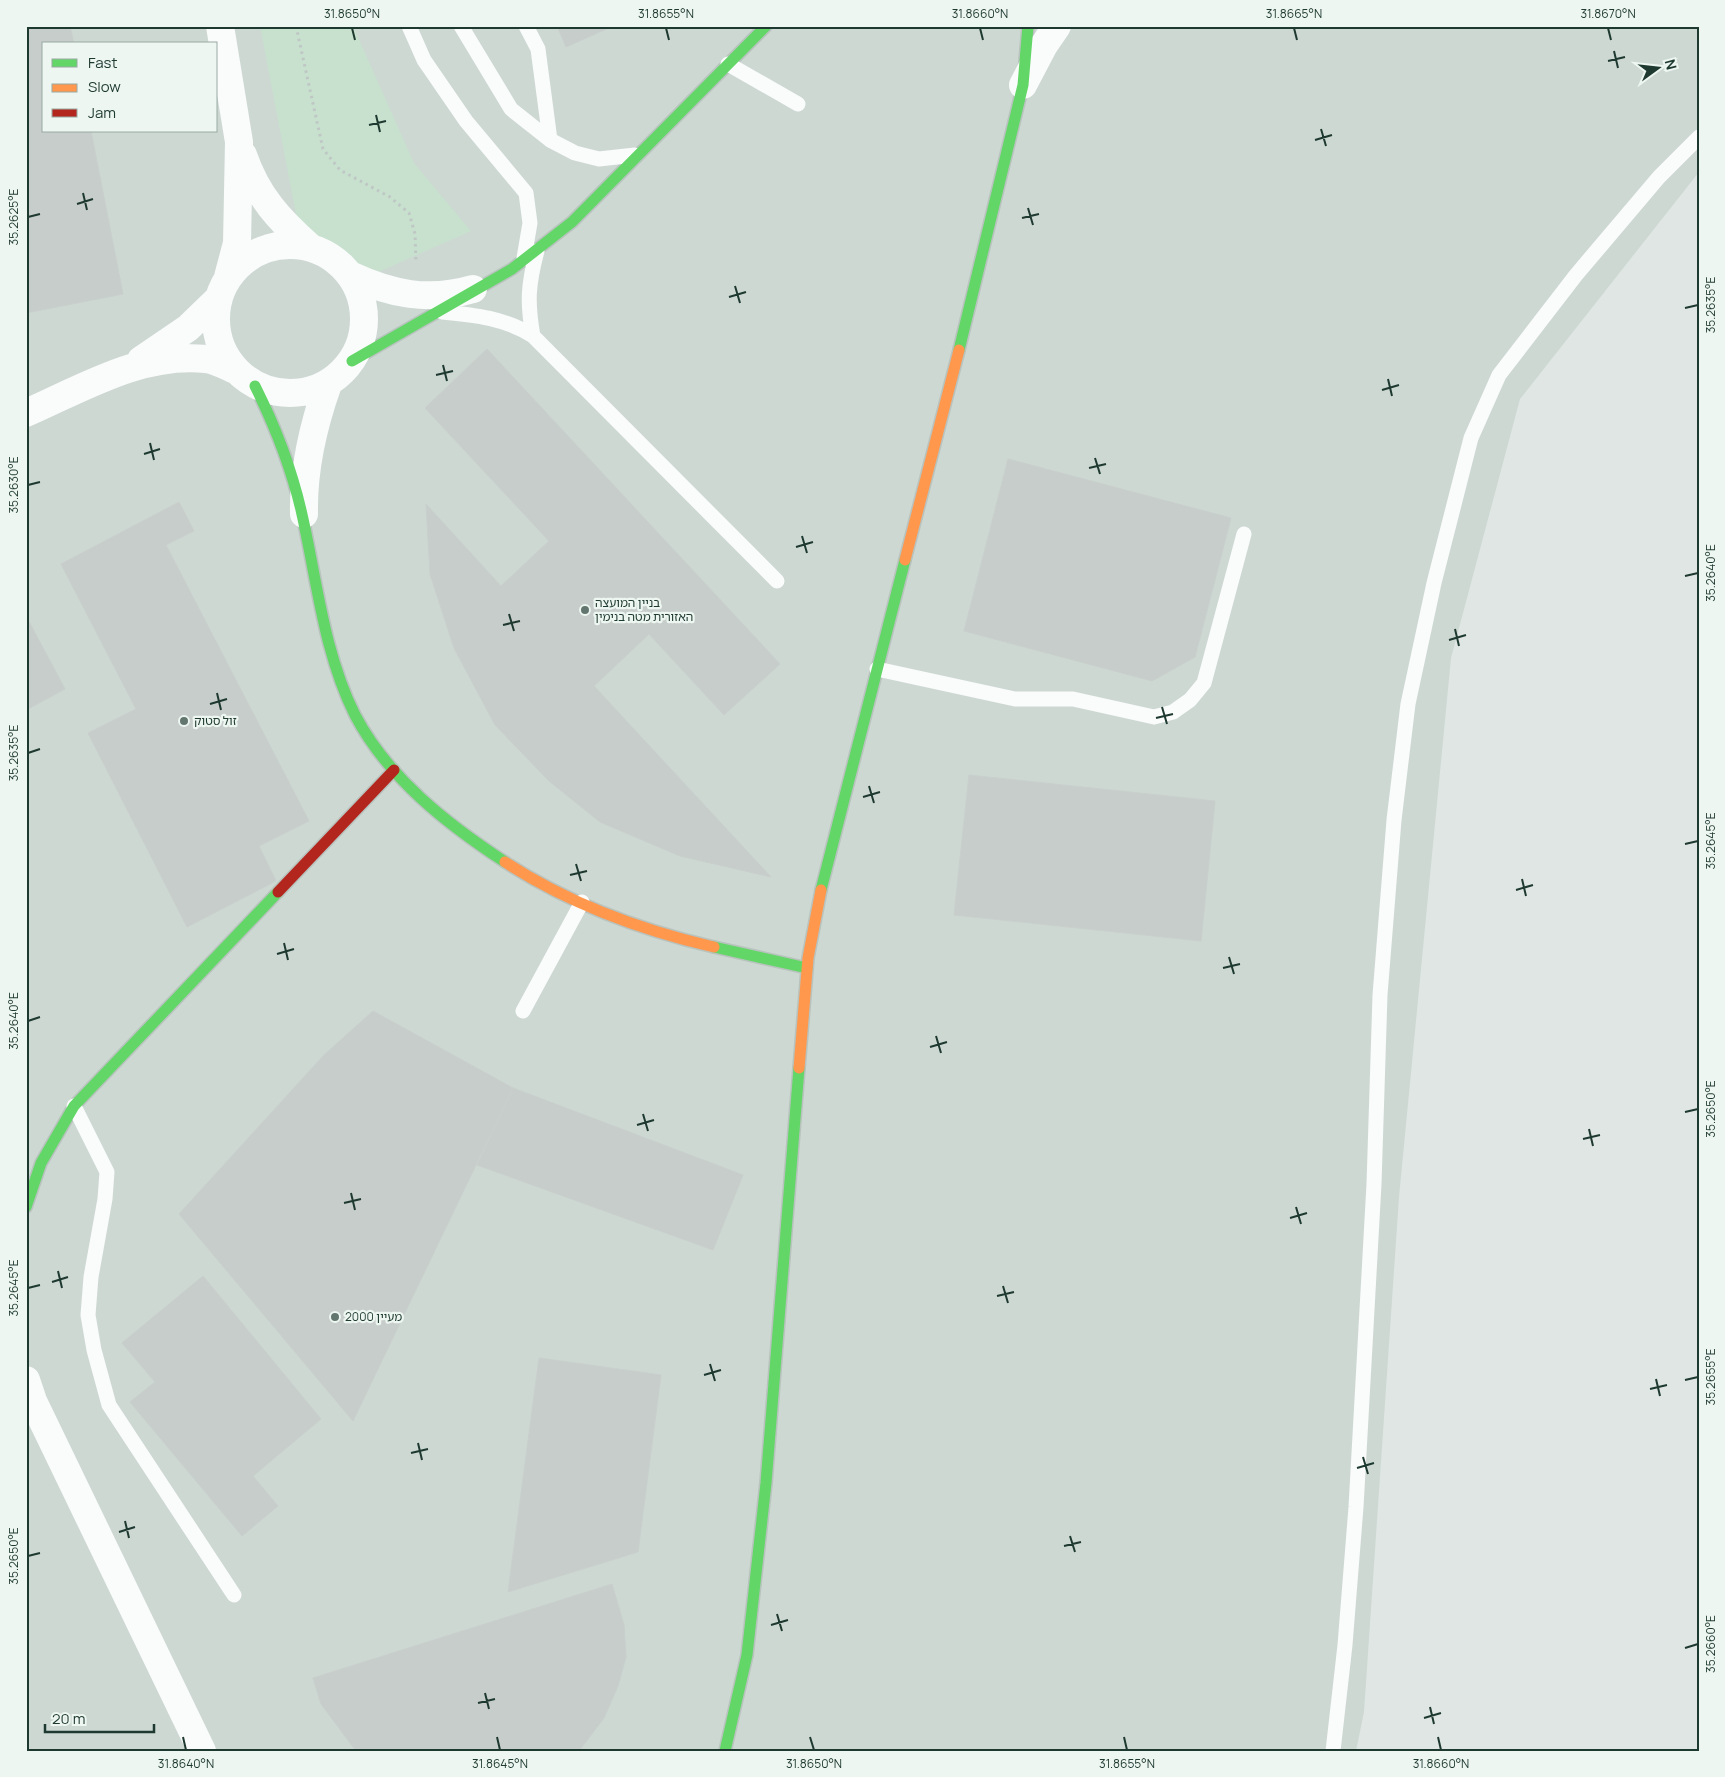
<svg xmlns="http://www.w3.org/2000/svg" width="1725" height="1777" font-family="Manrope,'Noto Sans Hebrew',sans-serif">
	<rect width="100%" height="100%" fill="#e0e6e3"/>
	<path fill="#cdd8d3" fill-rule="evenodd" d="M26,26H1699V172L1520,399L1451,658L1399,1197L1364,1712L1356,1751H26ZM44,44H216V131H44Z"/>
	<path fill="#c8e0ce" d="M260,26H353L414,163L471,231L374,274L298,225Z"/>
	<path fill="#c7cdca" stroke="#c9cfcc" d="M26,26H70L74,44H44V131H91L123,294L26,313Z
		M557,26H613L566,47Z
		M487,349L780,664L724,715L649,634L594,686L771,877L680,856L600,822L549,781L495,725L454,648L430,574L426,504L501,586L549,541L425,408Z
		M1008,459L1231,518L1195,657L1152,681L964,631Z
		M179,502L194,531L166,545L309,821L259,846L276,881L187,927L88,733L136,709L61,564Z
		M26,616L65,689L26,710Z
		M969,775L1215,801L1201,941L954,915Z
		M373,1011L513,1088L353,1421L179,1214L324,1055Z
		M513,1088L743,1175L713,1250L477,1165Z
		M203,1276L321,1419L253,1476L278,1506L242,1536L130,1402L155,1382L122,1343Z
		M539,1358L661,1375L638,1552L508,1592Z
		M612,1584L624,1625L626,1657L618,1686L604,1718L579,1751H356L321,1704L313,1678Z"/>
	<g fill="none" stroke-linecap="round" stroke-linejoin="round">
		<defs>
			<path id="fast" d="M959,350L1023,85L1028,26
				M352,361L512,269L572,222L766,26
				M255,386C275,426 291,467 301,510C317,579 323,651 355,715C388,778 447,824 505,862
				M821,890L905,560
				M714,947L807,968
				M26,1207L41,1163L74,1106L278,892
				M725,1751L747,1655L766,1483L799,1068"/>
			<path id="slow" d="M905,560L959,350
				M505,862C568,903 641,930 714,947
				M799,1068L808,958L821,890"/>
			<path id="jam" d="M278,892L394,770"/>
		</defs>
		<use href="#fast" stroke="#b9c3be" stroke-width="14"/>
		<use href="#slow" stroke="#b9c3be" stroke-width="14"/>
		<use href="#jam" stroke="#b9c3be" stroke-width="14"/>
		<path stroke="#bfc7c5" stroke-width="3" stroke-dasharray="2.5 4" stroke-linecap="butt" d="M296,26L323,149L340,170L390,197L409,213L415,234L416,262"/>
		<path stroke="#fafbfb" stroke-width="15" d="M409,26L424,60L466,121L526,193L530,223L524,258
			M461,26L511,109L550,140L575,153L599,159L635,155
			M526,26L538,49L550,140
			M728,64L798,104
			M442,312C475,315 505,318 533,336L777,581
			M533,336C527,302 528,285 537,251
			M877,669L1015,699H1073L1154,717L1173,712L1190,700L1204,683L1244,534
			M523,1011L582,902
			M74,1106L107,1172L105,1199L91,1277L88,1315L94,1350L109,1405L234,1595
			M1333,1751L1345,1645L1356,1507L1374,1184L1380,995L1394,820L1408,704L1434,583L1471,438L1499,375L1576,275L1659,177L1699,137"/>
		<path stroke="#fafbfb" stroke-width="28" d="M220,26L239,142L237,243L228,277
			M1023,85L1044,45L1057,26
			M243,155C257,196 279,220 311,248
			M216 319a74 74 0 1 1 148 0a74 74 0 1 1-148 0Z
			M350,275C391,294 428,302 473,289
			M141,360L188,328L218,299
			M26,413C83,388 142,352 206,359C216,360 226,366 235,370
			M304,514C303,469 313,426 328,384
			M26,1380L33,1401L202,1751"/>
		<use href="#fast" stroke="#63d668" stroke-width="11"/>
		<use href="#slow" stroke="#ff974d" stroke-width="11"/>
		<use href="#jam" stroke="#b3261e" stroke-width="11"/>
	</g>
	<path fill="none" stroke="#1e3930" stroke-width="2" d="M352,28L355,40M666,28L669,40M980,28L983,40M1294,28L1297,40M1608,28L1611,40M1614,51L1618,68M1608,61L1625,57M376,115L380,132M369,125L386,121M1321,129L1326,146M1315,140L1332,135M83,193L87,210M77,204L93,199M1028,208L1033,225M28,217L40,214M1022,218L1039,214M735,286L740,303M729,297L746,292M1685,308L1698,305M443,365L447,381M436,375L453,371M1388,379L1392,396M1382,390L1399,385M150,443L154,460M144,454L160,449M1095,458L1100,474M1089,468L1106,464M28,485L40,482M802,536L807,553M796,547L813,542M1685,576L1698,573M509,614L514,631M503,625L520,621M1455,629L1459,646M1449,640L1466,635M217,693L221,710M210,704L227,699M1162,707L1167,724M1156,718L1173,714M28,753L40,749M869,786L874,803M863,797L880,792M1685,844L1698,841M576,864L581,881M570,875L587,871M1522,879L1526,896M1516,890L1533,885M284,943L288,960M277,954L294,949M1229,957L1234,974M1223,968L1240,964M28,1021L40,1017M936,1036L941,1053M930,1047L947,1042M1685,1112L1698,1109M643,1114L648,1131M637,1125L654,1120M1589,1129L1593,1146M1583,1139L1600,1135M351,1193L355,1210M344,1203L361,1199M1296,1207L1301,1224M1290,1218L1307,1213M58,1271L62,1288M52,1282L68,1277M1003,1286L1008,1303M28,1288L40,1285M997,1296L1014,1292M710,1364L715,1381M704,1375L721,1370M1656,1379L1660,1396M1685,1380L1698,1377M1650,1389L1667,1385M418,1443L422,1460M411,1453L428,1449M1363,1457L1368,1474M1357,1468L1374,1463M125,1521L129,1538M119,1532L135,1527M1070,1536L1075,1552M1064,1546L1081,1542M28,1556L40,1553M777,1614L782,1631M771,1625L788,1620M1685,1648L1698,1644M485,1693L489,1709M478,1703L495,1699M1430,1707L1434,1724M1424,1718L1441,1713M183,1737L186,1750M497,1737L500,1750M810,1737L814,1750M1124,1737L1127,1750M1438,1737L1441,1750"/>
	<g fill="#62766f" stroke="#edf6f1" stroke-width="2">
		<circle cx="585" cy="610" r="5"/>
		<circle cx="184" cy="721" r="5"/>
		<circle cx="335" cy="1317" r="5"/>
	</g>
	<g text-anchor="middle" stroke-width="4.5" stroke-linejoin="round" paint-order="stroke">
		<g font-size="12" fill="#1e3930" stroke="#edf6f1" text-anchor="start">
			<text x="595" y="607">בניין המועצה<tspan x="595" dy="14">האזורית מטה בנימין</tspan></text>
			<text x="194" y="725">זול סטוק</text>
			<text x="345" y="1321">מעיין 2000</text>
		</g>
	</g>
	<rect width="1725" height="1777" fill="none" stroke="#edf6f1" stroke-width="55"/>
	<rect x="42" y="42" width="175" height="90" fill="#edf6f1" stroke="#9aaaa4"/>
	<rect x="52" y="59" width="25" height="8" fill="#63d668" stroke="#9aaaa4"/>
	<text x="88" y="68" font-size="15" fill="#1e3930">Fast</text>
	<rect x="52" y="84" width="25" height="8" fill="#ff974d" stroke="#9aaaa4"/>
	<text x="88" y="92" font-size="15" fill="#1e3930">Slow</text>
	<rect x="52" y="109" width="25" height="8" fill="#b3261e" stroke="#9aaaa4"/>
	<text x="88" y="118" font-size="15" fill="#1e3930">Jam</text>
	<g transform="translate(1658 68) rotate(75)" stroke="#edf6f1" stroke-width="4" paint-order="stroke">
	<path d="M0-4L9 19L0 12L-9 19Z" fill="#1e3930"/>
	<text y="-8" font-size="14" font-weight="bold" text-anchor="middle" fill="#1e3930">N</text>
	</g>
	<path d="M45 1724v8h109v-8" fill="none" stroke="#1e3930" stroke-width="2.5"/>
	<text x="52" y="1724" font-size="15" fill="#1e3930" stroke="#edf6f1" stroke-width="4" paint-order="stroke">20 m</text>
	<rect x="28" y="28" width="1670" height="1722" fill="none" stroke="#1e3930" stroke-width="2"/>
	<g font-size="12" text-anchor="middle" fill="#1e3930">
		<text x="352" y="18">31.8650°N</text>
		<text x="666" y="18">31.8655°N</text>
		<text x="980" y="18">31.8660°N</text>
		<text x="1294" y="18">31.8665°N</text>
		<text x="1608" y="18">31.8670°N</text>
		<text transform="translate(14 217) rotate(-90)" y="4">35.2625°E</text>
		<text transform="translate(1711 305) rotate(-90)" y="4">35.2635°E</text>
		<text transform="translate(14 485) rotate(-90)" y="4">35.2630°E</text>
		<text transform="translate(1711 573) rotate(-90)" y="4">35.2640°E</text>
		<text transform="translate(14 753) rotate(-90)" y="4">35.2635°E</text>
		<text transform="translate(1711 841) rotate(-90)" y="4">35.2645°E</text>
		<text transform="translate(14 1021) rotate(-90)" y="4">35.2640°E</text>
		<text transform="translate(1711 1109) rotate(-90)" y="4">35.2650°E</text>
		<text transform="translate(14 1288) rotate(-90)" y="4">35.2645°E</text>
		<text transform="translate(1711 1377) rotate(-90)" y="4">35.2655°E</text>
		<text transform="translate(14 1556) rotate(-90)" y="4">35.2650°E</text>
		<text transform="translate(1711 1644) rotate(-90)" y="4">35.2660°E</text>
		<text x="186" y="1768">31.8640°N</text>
		<text x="500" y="1768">31.8645°N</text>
		<text x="814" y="1768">31.8650°N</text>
		<text x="1127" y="1768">31.8655°N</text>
		<text x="1441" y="1768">31.8660°N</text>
	</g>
</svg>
